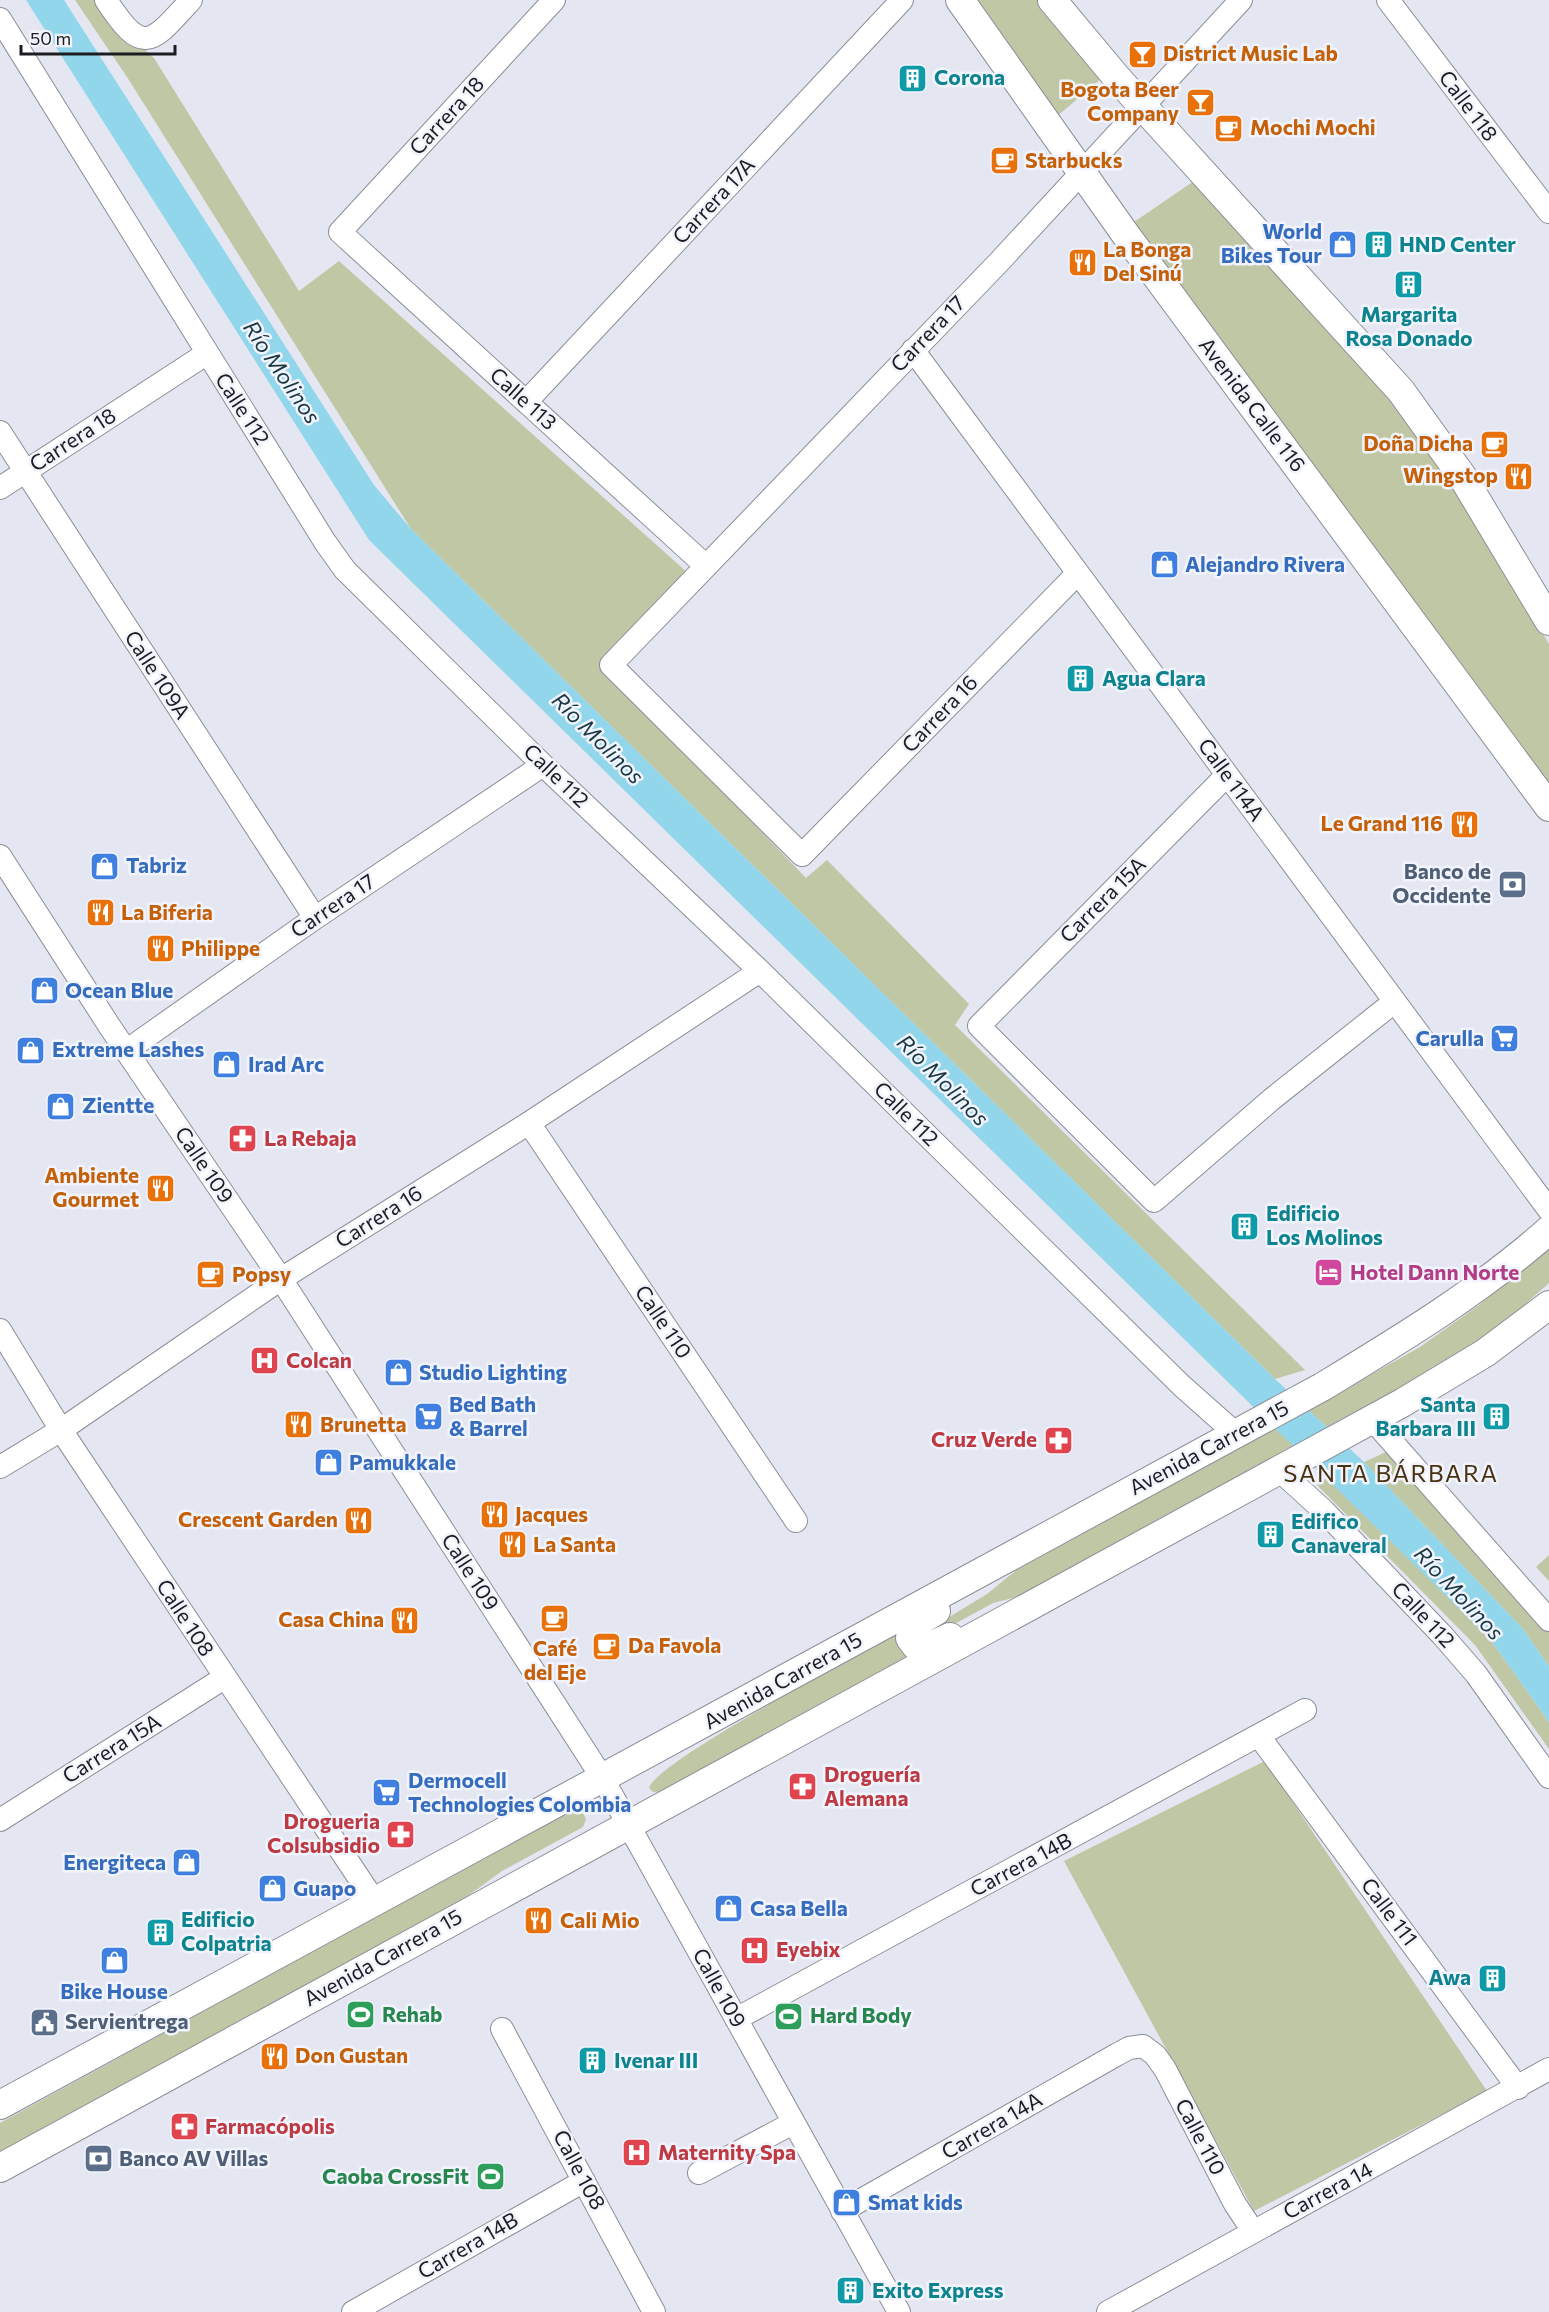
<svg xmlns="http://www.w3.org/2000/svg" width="1549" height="2312" font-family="Commissioner,sans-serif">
	<rect width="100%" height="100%" fill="#e4e7f2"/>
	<path fill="#c0c7a5" d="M75,0H104L124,30L154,58L299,291L339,261L689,574L607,672L806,878L827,860L969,1004L955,1025L1305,1370L1275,1379L411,529L127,77Z
		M972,0H1039L1102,78L1055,118Z
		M1194,181L1380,382L1474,519L1549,644V794L1134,222Z
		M1549,1247V1283L1495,1331L1330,1430L1308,1410L1420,1347L1479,1305Z
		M1275,1428L1294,1445L1033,1593L993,1603L938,1633L933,1627L987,1594L1019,1568Z
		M1386,1452L1538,1615L1549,1630V1666L1522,1628L1364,1462Z
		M1328,1477L1490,1639L1549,1722V1749L1475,1645L1317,1485Z
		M1549,1555V1581L1536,1567Z
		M899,1632L910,1657L663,1793L653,1792L649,1788C655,1762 863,1653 899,1632Z
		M1265,1761L1487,2091L1254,2211L1064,1861Z
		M574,1808L582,1811L586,1819L583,1827L502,1871L443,1914L0,2154V2123Z"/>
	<path fill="#92d6ec" d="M26,0H64L374,485L411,529L1275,1379L1364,1462L1522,1628L1549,1666V1722L1490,1639L369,540Z"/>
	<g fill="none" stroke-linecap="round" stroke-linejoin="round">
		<defs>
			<path id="minor" d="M106,0C143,57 151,44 191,0
				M554,0L340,232L706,566
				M1388,0L1549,212
				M0,19L325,542L345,570L543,765L760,971L1182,1386L1235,1433
				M913,350L1549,1210
				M526,402L902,0
				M0,432L315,918
				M0,488L206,354
				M1078,573L802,855L611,665L999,262L1241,0
				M1227,775L979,1026L1154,1201L1272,1099L1394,1002
				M0,856L110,1027L281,1279L603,1779L899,2312
				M126,1051L315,918L543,765
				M529,1123L796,1521
				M0,1330L61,1430L375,1902
				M1372,1419L1549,1620
				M0,1467L61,1430L281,1279L529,1123L760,971
				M1279,1470L1324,1511L1443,1636L1476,1674L1549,1777
				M1259,1736L1518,2088
				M0,1820L224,1678
				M736,2019L1305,1710
				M502,2029L654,2312
				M699,2173L793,2123
				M842,2211L1116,2055L1129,2048L1143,2046L1155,2055L1165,2069L1235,2204L1253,2231
				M353,2312L584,2181
				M1108,2312L1549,2069"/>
			<path id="major" d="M960,0L1126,235L1549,807
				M1052,0L1118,79L1401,391L1462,476L1549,621
				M936,1611L914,1624L910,1638L916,1646L924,1649L950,1637
				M0,2105L1322,1387C1401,1339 1479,1292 1549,1230
				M0,2168L1402,1403L1485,1353L1549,1305"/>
		</defs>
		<use href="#minor" stroke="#8b8e98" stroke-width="24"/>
		<use href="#major" stroke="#8b8e98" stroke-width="30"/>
		<use href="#minor" stroke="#fff" stroke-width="22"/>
		<use href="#major" stroke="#fff" stroke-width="28"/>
	</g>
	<defs>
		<symbol id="bar-square" viewBox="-11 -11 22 22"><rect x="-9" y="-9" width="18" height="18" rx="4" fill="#e8710a" stroke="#f2f4fd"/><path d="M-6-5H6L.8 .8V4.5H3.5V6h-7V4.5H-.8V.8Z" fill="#fff"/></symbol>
		<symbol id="building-square" viewBox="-11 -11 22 22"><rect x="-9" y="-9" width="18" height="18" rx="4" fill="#0f9aa8" stroke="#f2f4fd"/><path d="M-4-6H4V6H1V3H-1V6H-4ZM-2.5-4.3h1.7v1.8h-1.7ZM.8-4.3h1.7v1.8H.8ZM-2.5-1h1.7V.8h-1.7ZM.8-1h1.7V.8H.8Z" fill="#fff"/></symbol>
		<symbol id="cafe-square" viewBox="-11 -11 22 22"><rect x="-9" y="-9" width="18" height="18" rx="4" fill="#e8710a" stroke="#f2f4fd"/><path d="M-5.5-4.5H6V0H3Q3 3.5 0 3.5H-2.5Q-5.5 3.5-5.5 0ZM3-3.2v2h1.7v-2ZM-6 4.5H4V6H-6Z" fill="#fff"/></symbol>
		<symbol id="shop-square" viewBox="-11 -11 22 22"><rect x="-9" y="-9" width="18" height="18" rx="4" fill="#3f7fe0" stroke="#f2f4fd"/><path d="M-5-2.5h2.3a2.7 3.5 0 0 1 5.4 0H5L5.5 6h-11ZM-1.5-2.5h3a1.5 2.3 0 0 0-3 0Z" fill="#fff"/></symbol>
		<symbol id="restaurant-square" viewBox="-11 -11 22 22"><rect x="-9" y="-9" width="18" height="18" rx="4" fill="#e8710a" stroke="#f2f4fd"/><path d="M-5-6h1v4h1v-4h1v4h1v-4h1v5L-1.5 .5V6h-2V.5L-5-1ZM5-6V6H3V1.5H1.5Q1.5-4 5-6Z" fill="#fff"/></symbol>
		<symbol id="bank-square" viewBox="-11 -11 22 22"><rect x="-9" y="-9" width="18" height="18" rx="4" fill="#5c6f8a" stroke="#f2f4fd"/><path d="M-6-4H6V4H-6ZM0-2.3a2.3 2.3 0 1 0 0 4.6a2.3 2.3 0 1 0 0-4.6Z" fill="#fff"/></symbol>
		<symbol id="supermarket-square" viewBox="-11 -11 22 22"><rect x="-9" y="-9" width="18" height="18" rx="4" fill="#3f7fe0" stroke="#f2f4fd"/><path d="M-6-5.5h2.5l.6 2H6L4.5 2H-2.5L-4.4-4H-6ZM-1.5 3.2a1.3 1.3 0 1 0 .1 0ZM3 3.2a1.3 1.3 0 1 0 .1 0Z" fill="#fff"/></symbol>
		<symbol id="pharmacy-square" viewBox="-11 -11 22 22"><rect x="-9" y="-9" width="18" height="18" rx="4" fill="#e0444e" stroke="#f2f4fd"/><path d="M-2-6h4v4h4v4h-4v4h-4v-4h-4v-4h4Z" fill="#fff"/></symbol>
		<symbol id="hotel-square" viewBox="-11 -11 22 22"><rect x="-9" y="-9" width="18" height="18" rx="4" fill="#d1479c" stroke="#f2f4fd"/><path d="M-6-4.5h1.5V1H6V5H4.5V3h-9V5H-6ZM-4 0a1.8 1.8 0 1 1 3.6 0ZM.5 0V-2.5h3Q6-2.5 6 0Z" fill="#fff"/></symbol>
		<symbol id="hospital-square" viewBox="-11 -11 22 22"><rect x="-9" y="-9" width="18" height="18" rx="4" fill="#e0444e" stroke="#f2f4fd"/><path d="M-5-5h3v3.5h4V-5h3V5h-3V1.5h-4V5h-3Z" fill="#fff"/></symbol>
		<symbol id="stadium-square" viewBox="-11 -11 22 22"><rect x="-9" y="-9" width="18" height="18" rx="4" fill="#2e9e5b" stroke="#f2f4fd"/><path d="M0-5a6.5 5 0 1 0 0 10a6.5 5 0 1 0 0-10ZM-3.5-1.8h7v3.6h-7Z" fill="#fff"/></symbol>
		<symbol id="civic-square" viewBox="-11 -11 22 22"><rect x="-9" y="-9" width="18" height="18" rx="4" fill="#5c6f8a" stroke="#f2f4fd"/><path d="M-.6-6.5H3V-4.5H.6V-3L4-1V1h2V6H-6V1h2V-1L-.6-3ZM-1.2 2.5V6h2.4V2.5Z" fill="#fff"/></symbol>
	</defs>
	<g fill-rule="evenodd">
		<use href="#bar-square" x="1126" y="38" width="33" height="33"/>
		<use href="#building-square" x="896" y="62" width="33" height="33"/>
		<use href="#bar-square" x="1184" y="86" width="33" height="33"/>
		<use href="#cafe-square" x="1212" y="112" width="33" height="33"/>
		<use href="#cafe-square" x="988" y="144" width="33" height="33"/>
		<use href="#shop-square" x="1326" y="228" width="33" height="33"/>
		<use href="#building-square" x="1362" y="228" width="33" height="33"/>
		<use href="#restaurant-square" x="1066" y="246" width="33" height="33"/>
		<use href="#building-square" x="1392" y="268" width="33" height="33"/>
		<use href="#cafe-square" x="1478" y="428" width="33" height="33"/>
		<use href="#restaurant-square" x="1502" y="460" width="33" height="33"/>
		<use href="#shop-square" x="1148" y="548" width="33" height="33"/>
		<use href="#building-square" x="1064" y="662" width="33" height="33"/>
		<use href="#restaurant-square" x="1448" y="808" width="33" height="33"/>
		<use href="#shop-square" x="88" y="850" width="33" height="33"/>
		<use href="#bank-square" x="1496" y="868" width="33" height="33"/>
		<use href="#restaurant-square" x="84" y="896" width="33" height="33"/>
		<use href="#restaurant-square" x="144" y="932" width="33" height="33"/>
		<use href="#shop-square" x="28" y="974" width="33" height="33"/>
		<use href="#supermarket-square" x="1488" y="1022" width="33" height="33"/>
		<use href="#shop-square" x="14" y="1034" width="33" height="33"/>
		<use href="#shop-square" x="210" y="1048" width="33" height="33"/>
		<use href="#shop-square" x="44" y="1090" width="33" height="33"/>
		<use href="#pharmacy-square" x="226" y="1122" width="33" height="33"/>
		<use href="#restaurant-square" x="144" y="1172" width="33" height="33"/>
		<use href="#building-square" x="1228" y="1210" width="33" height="33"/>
		<use href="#hotel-square" x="1312" y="1256" width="33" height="33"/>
		<use href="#cafe-square" x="194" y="1258" width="33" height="33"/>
		<use href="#hospital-square" x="248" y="1344" width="33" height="33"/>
		<use href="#shop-square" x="382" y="1356" width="33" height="33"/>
		<use href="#supermarket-square" x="412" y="1400" width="33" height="33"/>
		<use href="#building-square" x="1480" y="1400" width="33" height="33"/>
		<use href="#restaurant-square" x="282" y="1408" width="33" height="33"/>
		<use href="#pharmacy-square" x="1042" y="1424" width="33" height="33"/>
		<use href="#shop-square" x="312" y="1446" width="33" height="33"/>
		<use href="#restaurant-square" x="478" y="1498" width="33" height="33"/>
		<use href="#restaurant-square" x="342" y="1504" width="33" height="33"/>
		<use href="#building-square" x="1254" y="1518" width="33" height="33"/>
		<use href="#restaurant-square" x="496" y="1528" width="33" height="33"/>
		<use href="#cafe-square" x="538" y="1602" width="33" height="33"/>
		<use href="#restaurant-square" x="388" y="1604" width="33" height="33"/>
		<use href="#cafe-square" x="590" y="1630" width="33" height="33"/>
		<use href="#pharmacy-square" x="786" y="1770" width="33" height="33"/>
		<use href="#supermarket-square" x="370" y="1776" width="33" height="33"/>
		<use href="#pharmacy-square" x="384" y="1818" width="33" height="33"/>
		<use href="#shop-square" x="170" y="1846" width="33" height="33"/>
		<use href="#shop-square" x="256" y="1872" width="33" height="33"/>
		<use href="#shop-square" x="712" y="1892" width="33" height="33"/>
		<use href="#restaurant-square" x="522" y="1904" width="33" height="33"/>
		<use href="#building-square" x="144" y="1916" width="33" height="33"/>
		<use href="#hospital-square" x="738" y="1934" width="33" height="33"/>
		<use href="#shop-square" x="98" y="1944" width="33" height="33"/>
		<use href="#building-square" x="1476" y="1962" width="33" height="33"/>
		<use href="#stadium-square" x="344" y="1998" width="33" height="33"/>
		<use href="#stadium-square" x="772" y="2000" width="33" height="33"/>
		<use href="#civic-square" x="28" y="2006" width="33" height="33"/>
		<use href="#restaurant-square" x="258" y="2040" width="33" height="33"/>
		<use href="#building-square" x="576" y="2044" width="33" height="33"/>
		<use href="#pharmacy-square" x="168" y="2110" width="33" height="33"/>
		<use href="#hospital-square" x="620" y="2136" width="33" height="33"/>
		<use href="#bank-square" x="82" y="2142" width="33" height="33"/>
		<use href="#stadium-square" x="474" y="2160" width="33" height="33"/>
		<use href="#shop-square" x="830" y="2186" width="33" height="33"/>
		<use href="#building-square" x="834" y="2274" width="33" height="33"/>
	</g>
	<g text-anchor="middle" stroke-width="5" stroke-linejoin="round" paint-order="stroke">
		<g font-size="21" font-weight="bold" fill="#c56008" stroke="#f2f4fd" text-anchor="start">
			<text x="1163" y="61">District Music Lab</text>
			<text x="1179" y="97" text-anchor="end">Bogota Beer<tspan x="1179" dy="24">Company</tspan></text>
			<text x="1250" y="135">Mochi Mochi</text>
			<text x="1025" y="168">Starbucks</text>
			<text x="1103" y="257">La Bonga<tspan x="1103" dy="24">Del Sinú</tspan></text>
			<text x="1473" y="451" text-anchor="end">Doña Dicha</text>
			<text x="1498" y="483" text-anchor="end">Wingstop</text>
			<text x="1443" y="831" text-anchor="end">Le Grand 116</text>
			<text x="121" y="920">La Biferia</text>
			<text x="181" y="956">Philippe</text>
			<text x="139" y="1183" text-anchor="end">Ambiente<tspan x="139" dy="24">Gourmet</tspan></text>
			<text x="232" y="1282">Popsy</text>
			<text x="320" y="1432">Brunetta</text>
			<text x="515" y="1522">Jacques</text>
			<text x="338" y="1527" text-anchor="end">Crescent Garden</text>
			<text x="533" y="1552">La Santa</text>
			<text x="384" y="1627" text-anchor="end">Casa China</text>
			<text x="628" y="1653">Da Favola</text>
			<text x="555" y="1656" text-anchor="middle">Café<tspan x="555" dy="24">del Eje</tspan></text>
			<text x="560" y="1928">Cali Mio</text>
			<text x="295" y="2063">Don Gustan</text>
		</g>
		<g font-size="21" font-weight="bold" fill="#0d838f" stroke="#f2f4fd" text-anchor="start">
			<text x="934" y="85">Corona</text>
			<text x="1399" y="252">HND Center</text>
			<text x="1409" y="322" text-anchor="middle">Margarita<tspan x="1409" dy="24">Rosa Donado</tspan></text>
			<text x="1102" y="686">Agua Clara</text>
			<text x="1266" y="1221">Edificio<tspan x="1266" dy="24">Los Molinos</tspan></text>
			<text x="1476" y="1412" text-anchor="end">Santa<tspan x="1476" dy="24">Barbara III</tspan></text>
			<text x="1291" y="1529">Edifico<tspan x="1291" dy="24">Canaveral</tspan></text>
			<text x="181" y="1927">Edificio<tspan x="181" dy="24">Colpatria</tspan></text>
			<text x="1471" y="1985" text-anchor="end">Awa</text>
			<text x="614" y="2068">Ivenar III</text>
			<text x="872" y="2298">Exito Express</text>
		</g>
		<g font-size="21" fill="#1c1d20" stroke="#f2f4fd">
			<text transform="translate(1468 106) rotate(53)" y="7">Calle 118</text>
			<text transform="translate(447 116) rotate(-47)" y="7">Carrera 18</text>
			<text transform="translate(714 201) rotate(-47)" y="7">Carrera 17A</text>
			<text transform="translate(928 334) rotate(-46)" y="7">Carrera 17</text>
			<text transform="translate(523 399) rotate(42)" y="7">Calle 113</text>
			<text transform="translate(1252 405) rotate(53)" y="7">Avenida Calle 116</text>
			<text transform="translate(242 409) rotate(57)" y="7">Calle 112</text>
			<text transform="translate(73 440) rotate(-33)" y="7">Carrera 18</text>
			<text transform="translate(157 675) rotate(57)" y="7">Calle 109A</text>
			<text transform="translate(940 714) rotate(-46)" y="7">Carrera 16</text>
			<text transform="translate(556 776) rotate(44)" y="7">Calle 112</text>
			<text transform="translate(1231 780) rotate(54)" y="7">Calle 114A</text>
			<text transform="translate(1103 900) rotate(-45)" y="7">Carrera 15A</text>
			<text transform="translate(333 906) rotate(-34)" y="7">Carrera 17</text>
			<text transform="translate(906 1114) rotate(45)" y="7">Calle 112</text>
			<text transform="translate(204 1165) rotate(56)" y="7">Calle 109</text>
			<text transform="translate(379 1217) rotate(-32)" y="7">Carrera 16</text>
			<text transform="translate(663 1322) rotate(56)" y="7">Calle 110</text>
			<text transform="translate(1209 1448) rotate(-28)" y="7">Avenida Carrera 15</text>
			<text transform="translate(470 1572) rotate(57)" y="7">Calle 109</text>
			<text transform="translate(1423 1615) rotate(47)" y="7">Calle 112</text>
			<text transform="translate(185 1618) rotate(57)" y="7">Calle 108</text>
			<text transform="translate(783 1681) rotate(-29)" y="7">Avenida Carrera 15</text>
			<text transform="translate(112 1749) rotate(-32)" y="7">Carrera 15A</text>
			<text transform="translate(1021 1865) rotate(-28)" y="7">Carrera 14B</text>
			<text transform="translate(1389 1912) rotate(53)" y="7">Calle 111</text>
			<text transform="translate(383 1958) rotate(-29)" y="7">Avenida Carrera 15</text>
			<text transform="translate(719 1988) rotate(61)" y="7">Calle 109</text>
			<text transform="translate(992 2126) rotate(-30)" y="7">Carrera 14A</text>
			<text transform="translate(1200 2137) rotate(62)" y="7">Calle 110</text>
			<text transform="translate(579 2170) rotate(62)" y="7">Calle 108</text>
			<text transform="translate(1328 2191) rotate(-28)" y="7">Carrera 14</text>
			<text transform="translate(468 2246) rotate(-30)" y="7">Carrera 14B</text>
		</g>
		<g font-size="21" font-weight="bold" fill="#366cbe" stroke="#f2f4fd" text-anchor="start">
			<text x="1322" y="239" text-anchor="end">World<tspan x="1322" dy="24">Bikes Tour</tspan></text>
			<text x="1185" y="572">Alejandro Rivera</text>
			<text x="126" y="873">Tabriz</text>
			<text x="65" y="998">Ocean Blue</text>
			<text x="1484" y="1046" text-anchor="end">Carulla</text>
			<text x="52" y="1057">Extreme Lashes</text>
			<text x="248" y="1072">Irad Arc</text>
			<text x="82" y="1113">Zientte</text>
			<text x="419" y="1380">Studio Lighting</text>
			<text x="449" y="1412">Bed Bath<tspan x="449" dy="24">&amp; Barrel</tspan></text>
			<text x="349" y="1470">Pamukkale</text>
			<text x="408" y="1788">Dermocell<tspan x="408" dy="24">Technologies Colombia</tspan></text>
			<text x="166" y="1870" text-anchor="end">Energiteca</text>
			<text x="293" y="1896">Guapo</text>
			<text x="750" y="1916">Casa Bella</text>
			<text x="114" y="1999" text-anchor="middle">Bike House</text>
			<text x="868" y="2210">Smat kids</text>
		</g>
		<g font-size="21" font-weight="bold" fill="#4e5e75" stroke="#f2f4fd" text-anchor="start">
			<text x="1491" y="879" text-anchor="end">Banco de<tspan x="1491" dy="24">Occidente</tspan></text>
			<text x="65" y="2029">Servientrega</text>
			<text x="119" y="2166">Banco AV Villas</text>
		</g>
		<g font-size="21" font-weight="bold" fill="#be3a42" stroke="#f2f4fd" text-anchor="start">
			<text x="264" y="1146">La Rebaja</text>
			<text x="286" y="1368">Colcan</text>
			<text x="1037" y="1447" text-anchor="end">Cruz Verde</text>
			<text x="824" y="1782">Droguería<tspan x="824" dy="24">Alemana</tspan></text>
			<text x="380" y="1829" text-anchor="end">Drogueria<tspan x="380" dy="24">Colsubsidio</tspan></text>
			<text x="776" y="1957">Eyebix</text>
			<text x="205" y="2134">Farmacópolis</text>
			<text x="658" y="2160">Maternity Spa</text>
		</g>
		<g font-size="21" font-weight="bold" fill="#b23c85" stroke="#f2f4fd" text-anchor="start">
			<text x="1350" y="1280">Hotel Dann Norte</text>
		</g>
		<g font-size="21" font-weight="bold" fill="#27864d" stroke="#f2f4fd" text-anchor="start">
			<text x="382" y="2022">Rehab</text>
			<text x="810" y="2023">Hard Body</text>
			<text x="469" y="2184" text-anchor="end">Caoba CrossFit</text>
		</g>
		<g font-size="22" font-style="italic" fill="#183842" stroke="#f2f4fd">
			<text transform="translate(282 372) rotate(56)" y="8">Río Molinos</text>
			<text transform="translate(598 738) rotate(45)" y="8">Río Molinos</text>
			<text transform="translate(943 1080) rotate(45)" y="8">Río Molinos</text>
			<text transform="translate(1459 1593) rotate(47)" y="8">Río Molinos</text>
		</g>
		<g font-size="24" letter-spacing="1.5" fill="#4a310f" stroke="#f2f4fd">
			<text x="1391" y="1482">SANTA BÁRBARA</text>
		</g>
	</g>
	<path d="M21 45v9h154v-9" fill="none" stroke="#1c1d20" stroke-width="3"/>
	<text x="30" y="45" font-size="18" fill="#1c1d20" stroke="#f2f4fd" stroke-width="4.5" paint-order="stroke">50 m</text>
</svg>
